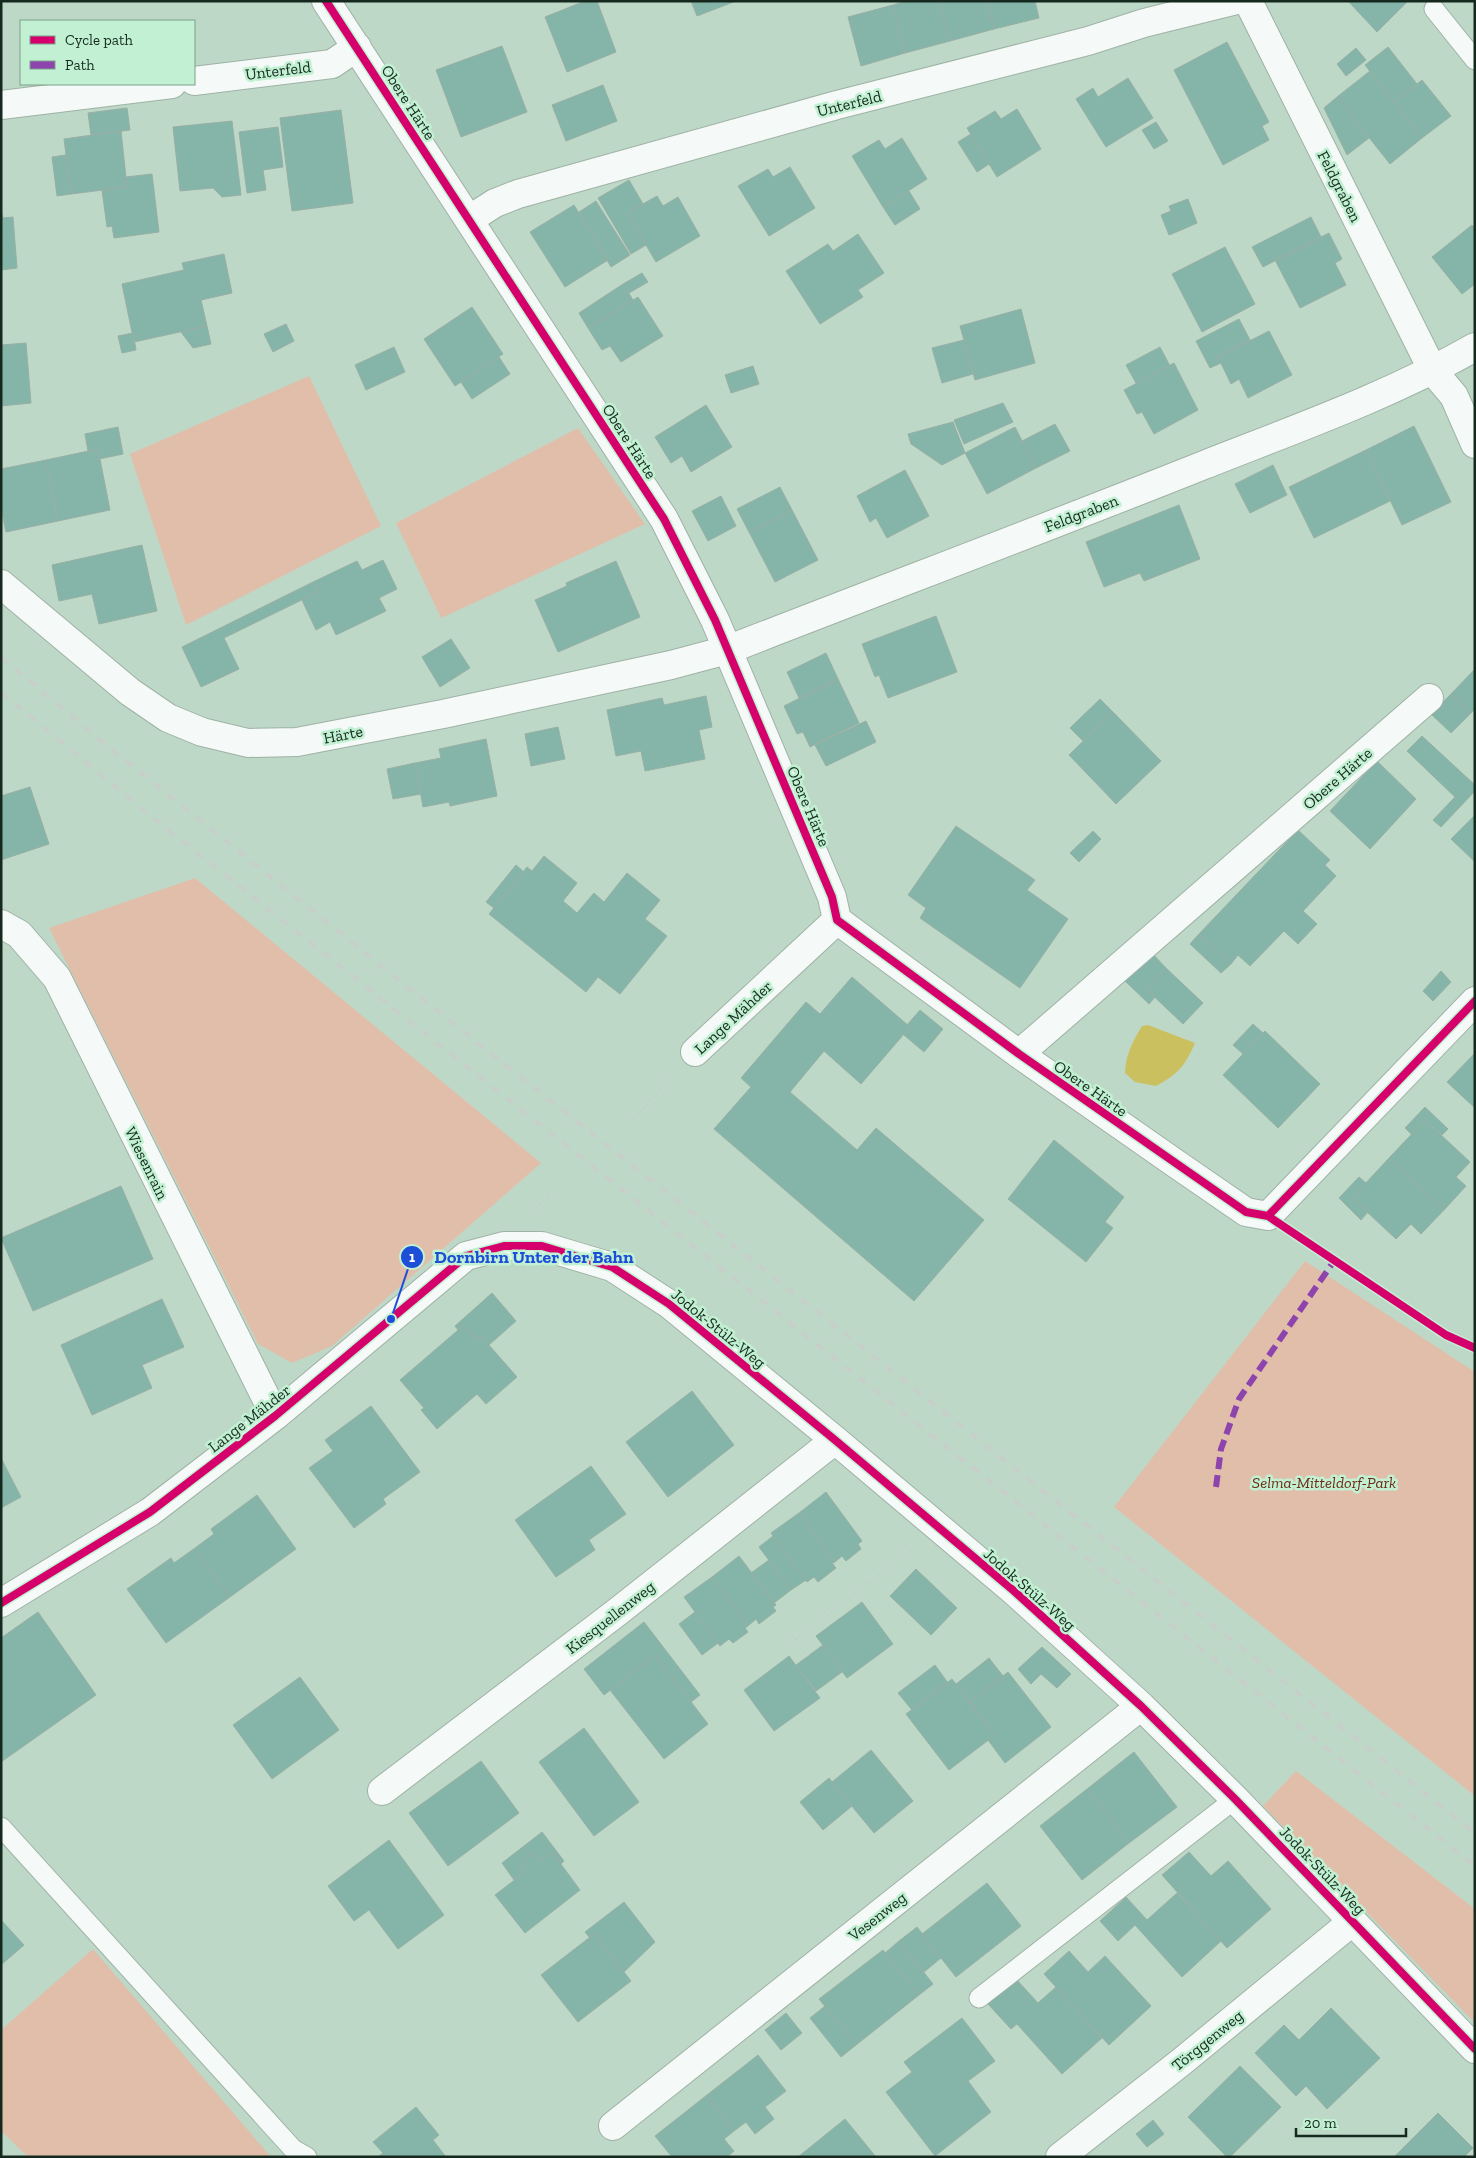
<svg xmlns="http://www.w3.org/2000/svg" width="1476" height="2158" font-family="'Zilla Slab',serif">
	<rect width="100%" height="100%" fill="#bed8c8"/>
	<path fill="#e1beaa" d="M309,376L381,526L186,625L130,454Z
		M578,428L645,524L441,618L396,523Z
		M195,878L541,1163L332,1346L292,1363L258,1344L49,928Z
		M1305,1261L1475,1372V1796L1114,1507Z
		M1296,1771L1475,1909V2023L1263,1806Z
		M93,1949L271,2157H28L1,2131V2030Z"/>
	<path fill="#cbc060" d="M1148,1025L1195,1043C1185,1066 1178,1074 1156,1086L1135,1082L1125,1073C1125,1057 1133,1040 1142,1026Z"/>
	<path fill="#84b5a8" stroke="#99afa5" d="M585,1H597L616,52L567,72L545,17Z
		M691,1H736L697,16Z
		M906,1H939L950,41L905,53L893,5Z
		M939,1H987L994,29L950,41Z
		M987,1H1035L1039,18L994,29Z
		M1348,1H1408L1377,32Z
		M893,5L905,53L861,66L848,17Z
		M1227,42L1269,122L1262,126L1269,140L1223,165L1174,70Z
		M502,46L527,112L461,137L436,70Z
		M1388,47L1417,84L1394,102L1365,65Z
		M1356,48L1366,60L1346,76L1337,64Z
		M1370,71L1422,138L1390,164L1337,97Z
		M1128,78L1153,118L1106,147L1076,99L1093,88L1098,97Z
		M1422,80L1451,116L1422,138L1394,102Z
		M603,85L617,121L566,141L552,105Z
		M1337,97L1369,138L1347,155L1324,108Z
		M127,108L130,130L91,135L88,113Z
		M1017,109L1041,149L997,177L967,128L995,111L1001,119Z
		M341,110L353,203L292,211L280,118Z
		M232,121L241,195L222,197L213,188L180,191L173,127Z
		M1156,122L1168,141L1154,149L1142,130Z
		M278,127L283,167L263,170L266,190L247,193L239,132Z
		M121,131L127,187L71,194L64,139Z
		M971,134L989,164L977,172L958,142Z
		M902,138L927,179L883,207L852,156L879,140L885,149Z
		M66,155L71,194L57,196L52,157Z
		M790,167L815,208L769,236L738,186L768,169L773,177Z
		M152,174L159,232L114,238L112,226L107,227L102,190L127,187L126,177Z
		M629,180L643,204L627,213L646,245L631,254L598,198Z
		M909,191L920,209L895,225L883,207Z
		M657,196L663,206L678,197L700,236L656,262L627,213Z
		M1188,199L1197,223L1179,231L1169,206Z
		M596,201L630,255L611,267L579,212Z
		M574,205L608,260L565,287L530,232Z
		M1,211L3,218L13,217L17,268L1,270Z
		M1171,211L1179,231L1169,235L1161,215Z
		M1311,217L1321,237L1263,267L1252,247Z
		M1472,225L1475,228V284L1462,294L1432,257Z
		M1329,233L1342,259L1335,263L1346,285L1300,308L1275,260Z
		M858,234L884,273L858,290L863,297L820,324L786,271L828,244L833,251Z
		M1225,247L1255,304L1202,332L1172,274Z
		M224,254L232,293L201,300L207,326L134,342L122,284L184,270L182,263Z
		M642,273L648,282L629,293L623,284Z
		M623,284L633,300L588,328L579,313Z
		M638,297L663,336L621,362L610,346L602,350L588,328Z
		M472,307L503,354L455,386L424,339Z
		M1021,309L1035,363L975,380L960,326Z
		M1239,319L1250,340L1218,357L1221,363L1210,368L1196,341Z
		M286,324L294,341L273,352L264,334Z
		M207,326L211,344L193,348L181,332Z
		M1269,331L1292,375L1248,398L1239,379L1231,384L1218,357Z
		M133,333L136,350L122,353L118,336Z
		M964,340L973,374L942,383L932,348Z
		M26,343L31,403L1,406V345Z
		M394,347L405,372L366,390L355,365Z
		M1160,347L1170,366L1136,383L1126,365Z
		M499,357L510,374L472,399L461,382Z
		M1174,363L1198,410L1154,434L1142,412L1137,414L1124,390Z
		M753,366L759,384L731,393L725,375Z
		M1003,403L1013,422L964,444L954,420Z
		M706,405L732,447L691,472L682,456L671,463L655,437Z
		M953,422L965,453L942,465L911,444L908,434Z
		M1055,424L1070,451L1036,468L1022,441Z
		M1414,426L1451,502L1402,525L1366,450Z
		M118,427L123,454L99,459L98,449L88,451L85,434Z
		M1015,427L1036,468L987,494L965,453Z
		M98,449L110,510L58,521L46,460Z
		M1366,450L1390,501L1314,538L1289,487Z
		M46,460L58,521L6,532L1,508V469Z
		M1273,465L1287,495L1250,513L1235,484Z
		M905,470L929,516L887,538L876,518L870,522L857,496Z
		M780,487L792,510L749,532L737,509Z
		M721,496L736,526L708,541L692,511Z
		M1179,505L1200,559L1144,581L1140,573L1104,587L1086,542Z
		M792,510L818,560L775,582L749,532Z
		M142,545L157,611L99,624L92,594L59,601L52,565Z
		M383,560L397,589L379,598L386,611L336,635L330,622L316,630L302,600L318,592L313,582L357,561L362,570Z
		M616,561L640,617L558,652L535,600L567,586L566,583Z
		M313,582L318,592L224,638L239,669L201,687L182,647Z
		M936,616L957,672L888,698L879,675L875,677L862,644Z
		M451,639L470,668L440,687L422,657Z
		M826,653L838,679L799,698L787,672Z
		M1474,670L1475,709L1471,713L1451,694Z
		M838,679L859,723L810,747L803,732L797,734L784,706Z
		M1451,694L1471,713L1451,733L1431,714Z
		M706,696L712,727L699,730L705,759L645,771L641,751L616,756L607,710L662,698L664,705Z
		M1100,699L1113,712L1083,741L1070,728Z
		M1113,712L1161,761L1116,804L1069,755Z
		M866,721L876,742L826,766L815,745Z
		M558,727L565,759L531,766L525,734Z
		M1422,736L1475,785V791L1441,827L1433,820L1455,797L1407,751Z
		M486,739L497,796L450,806L449,802L423,807L415,763L441,758L439,749Z
		M1377,761L1416,799L1370,849L1330,811Z
		M415,763L421,794L393,799L387,769Z
		M30,787L49,844L1,860V796Z
		M1475,815V862L1451,839Z
		M956,826L1035,880L1027,890L1068,919L1020,988L920,918L926,908L908,895Z
		M1298,830L1330,860L1325,865L1336,876L1303,911L1317,924L1298,944L1284,931L1250,966L1238,955L1231,964L1199,934Z
		M1093,831L1101,839L1079,862L1070,853Z
		M544,856L577,883L563,901L577,913L594,893L604,902L627,873L660,900L645,919L667,936L620,994L598,977L586,992L489,914L527,867L532,871Z
		M516,865L524,872L494,908L486,902Z
		M1199,934L1231,964L1221,973L1190,944Z
		M1149,950L1166,968L1146,989L1155,997L1149,1004L1122,978Z
		M1166,968L1203,1003L1183,1024L1146,989Z
		M1441,971L1451,982L1433,1001L1423,991Z
		M852,977L910,1027L861,1084L824,1051L790,1092L857,1150L876,1128L984,1220L914,1301L714,1129L751,1087L741,1078L806,1002L820,1014Z
		M920,1010L943,1029L924,1052L904,1035L910,1027L907,1025Z
		M1253,1024L1263,1033L1243,1054L1233,1045Z
		M1265,1031L1320,1084L1278,1128L1223,1075Z
		M1475,1053V1108L1447,1082Z
		M1425,1107L1448,1129L1442,1135L1425,1120L1412,1135L1405,1128Z
		M1425,1120L1470,1162L1456,1177L1466,1186L1444,1210L1389,1158Z
		M1054,1140L1124,1197L1105,1222L1113,1228L1086,1262L1008,1199Z
		M1389,1158L1444,1210L1421,1234L1411,1224L1396,1239L1352,1198Z
		M1359,1177L1366,1183L1352,1198L1368,1212L1361,1220L1339,1198Z
		M121,1186L153,1259L33,1311L1,1238Z
		M492,1293L516,1321L489,1345L481,1336L477,1340L464,1325L458,1330L455,1326Z
		M162,1299L184,1347L142,1365L152,1388L92,1415L61,1345Z
		M464,1325L477,1340L481,1336L517,1377L486,1404L477,1394L437,1429L421,1410L424,1408L400,1380Z
		M692,1391L734,1445L668,1497L626,1442Z
		M371,1406L420,1472L383,1499L386,1504L354,1528L309,1468L333,1451L325,1440Z
		M1,1458L21,1497L1,1508Z
		M591,1466L626,1514L589,1540L595,1550L556,1577L515,1520Z
		M826,1492L862,1541L858,1544L861,1549L846,1561L842,1556L835,1562L799,1513Z
		M257,1495L296,1549L230,1597L195,1548L214,1534L211,1529Z
		M799,1513L835,1562L832,1563L836,1568L818,1582L814,1577L807,1582L771,1533Z
		M773,1536L806,1580L791,1590L759,1547Z
		M195,1548L230,1597L166,1643L127,1589L171,1558L174,1563Z
		M739,1556L776,1605L773,1607L776,1611L759,1624L756,1619L748,1626L712,1577Z
		M769,1560L791,1590L774,1603L751,1573Z
		M916,1569L957,1608L931,1635L890,1596Z
		M712,1577L748,1626L745,1628L748,1632L733,1643L729,1639L720,1646L684,1597Z
		M862,1602L893,1644L847,1678L816,1636Z
		M38,1612L96,1695L1,1762V1638Z
		M695,1612L718,1643L702,1655L679,1624Z
		M644,1622L700,1695L691,1702L655,1655L604,1695L584,1669Z
		M823,1645L842,1672L816,1691L796,1665Z
		M1042,1647L1071,1674L1057,1688L1041,1674L1031,1684L1018,1669Z
		M655,1655L708,1724L664,1759L610,1690Z
		M789,1656L820,1698L774,1731L744,1690Z
		M989,1658L1003,1676L969,1703L956,1684Z
		M935,1665L948,1683L912,1710L898,1693Z
		M1008,1672L1051,1727L1005,1763L988,1740L995,1735L969,1703Z
		M300,1677L339,1730L272,1779L233,1725Z
		M952,1679L995,1735L949,1770L906,1714Z
		M584,1728L639,1802L594,1836L539,1762Z
		M871,1750L913,1801L874,1833L832,1782Z
		M1134,1752L1177,1807L1129,1843L1087,1789Z
		M481,1761L519,1813L448,1866L409,1813Z
		M829,1778L852,1806L823,1830L800,1802Z
		M1087,1789L1129,1843L1082,1880L1040,1826Z
		M542,1832L564,1861L561,1864L552,1852L540,1861L534,1853L520,1865L525,1872L514,1880L502,1863Z
		M389,1840L444,1915L398,1949L369,1910L354,1921L328,1886Z
		M552,1852L580,1890L525,1933L495,1895L525,1872L520,1865L534,1853L540,1861Z
		M1189,1852L1211,1876L1228,1861L1271,1909L1227,1948L1162,1875Z
		M987,1883L1021,1926L956,1977L922,1934Z
		M1177,1893L1221,1941L1182,1977L1135,1925L1118,1941L1100,1921L1126,1897L1147,1920Z
		M624,1902L655,1942L624,1972L594,1934L590,1938L585,1932Z
		M1,1920L24,1945L1,1965Z
		M917,1927L941,1958L924,1972L899,1941Z
		M594,1934L631,1981L578,2022L541,1975Z
		M899,1941L933,1984L919,1995L885,1953Z
		M883,1950L919,1995L856,2045L819,1999Z
		M1069,1951L1088,1972L1105,1956L1151,2006L1109,2045L1044,1974Z
		M1015,1978L1038,2003L1056,1987L1102,2038L1062,2074L1017,2024L1011,2029L988,2004Z
		M825,2006L856,2045L841,2057L810,2018Z
		M1331,2008L1380,2058L1327,2109L1306,2086L1296,2096L1255,2053L1284,2025L1299,2040Z
		M786,2013L802,2033L781,2050L765,2030Z
		M962,2018L995,2061L968,2081L991,2112L935,2156L886,2092L912,2072L904,2062Z
		M758,2055L786,2091L765,2107L774,2119L755,2134L746,2122L734,2131L707,2095Z
		M1240,2066L1281,2107L1230,2157H1227L1188,2117Z
		M707,2095L734,2131L724,2139L734,2151L727,2157H672L655,2136Z
		M416,2107L439,2135L433,2140L446,2157H378L383,2153L373,2142Z
		M1438,2113L1473,2148L1464,2157H1394Z
		M845,2119L876,2157H798Z
		M1153,2120L1164,2134L1147,2147L1136,2134Z"/>
	<g fill="none" stroke-linecap="round" stroke-linejoin="round">
		<defs>
			<path id="lane" d="M1434,9L1475,60
				M1,1827L293,2149L307,2157
				M979,1998L1235,1799"/>
			<path id="street" d="M326,1L664,519L715,620L832,897L837,920L1019,1054L1172,1161L1246,1212L1268,1216L1475,1001
				M1248,1L1433,371L1454,396L1475,444
				M194,81L332,64L357,47
				M1,105L172,84
				M470,219L495,203L518,194L837,105L1088,41L1144,23L1233,1
				M1,584L130,692L168,718L202,732L248,743L297,742L443,714L671,665L727,650C886,588 1046,528 1204,465C1295,429 1389,396 1475,347
				M1,924L19,934L57,978L275,1416
				M695,1052L837,920
				M1019,1054L1429,698
				M1,1603L150,1512L275,1416L466,1256L504,1246H542L612,1267L669,1304L835,1440L1014,1591L1141,1706L1235,1799L1475,2049
				M382,1791L616,1613L835,1440
				M613,2126L1141,1706
				M1060,2157L1180,2063L1353,1921"/>
		</defs>
		<use href="#lane" stroke="#9eb2a5" stroke-width="21"/>
		<use href="#street" stroke="#9eb2a5" stroke-width="30"/>
		<path stroke="#c4ccc7" stroke-width="3" stroke-dasharray="1 4" stroke-linecap="butt" d="M633,1119L673,1075
			M533,1212L549,1197
			M808,1656L796,1639L914,1548"/>
		<use href="#lane" stroke="#f5f9f7" stroke-width="19"/>
		<use href="#street" stroke="#f5f9f7" stroke-width="28"/>
		<path stroke="#c7cfca" stroke-width="4" stroke-dasharray="9 9" stroke-linecap="butt" d="M1,657L94,735L421,998L1475,1833
			M1,692L147,813L1475,1866"/>
		<path stroke="#8e44ad" stroke-width="6" stroke-dasharray="12 6" stroke-linecap="butt" d="M1216,1487L1221,1449L1239,1399L1334,1261"/>
		<defs>
			<path id="cycleway" d="M326,1L664,519L715,620L832,897L837,920L1019,1054L1246,1212L1268,1216L1446,1335L1475,1348
				M1268,1216L1475,1001
				M1,1603L150,1512L275,1416L466,1256L504,1246H542L612,1267L669,1304L835,1440L1014,1591L1141,1706L1235,1799L1475,2049"/>
		</defs>
		<use href="#cycleway" stroke="#c1f1d2" stroke-width="11"/>
		<use href="#cycleway" stroke="#d6006c" stroke-width="8"/>
	</g>
	<g text-anchor="middle" stroke-width="5" stroke-linejoin="round" paint-order="stroke">
		<g font-size="16" fill="#16291e" stroke="#c1f1d2">
			<text transform="translate(278 70) rotate(-7)" y="6">Unterfeld</text>
			<text transform="translate(409 102) rotate(57)" y="6">Obere Härte</text>
			<text transform="translate(849 103) rotate(-14)" y="6">Unterfeld</text>
			<text transform="translate(1340 186) rotate(63)" y="6">Feldgraben</text>
			<text transform="translate(630 441) rotate(57)" y="6">Obere Härte</text>
			<text transform="translate(1081 513) rotate(-21)" y="6">Feldgraben</text>
			<text transform="translate(343 734) rotate(-11)" y="6">Härte</text>
			<text transform="translate(1337 778) rotate(-41)" y="6">Obere Härte</text>
			<text transform="translate(809 806) rotate(67)" y="6">Obere Härte</text>
			<text transform="translate(733 1017) rotate(-43)" y="6">Lange Mähder</text>
			<text transform="translate(1091 1088) rotate(35)" y="6">Obere Härte</text>
			<text transform="translate(147 1163) rotate(64)" y="6">Wiesenrain</text>
			<text transform="translate(719 1328) rotate(39)" y="6">Jodok-Stülz-Weg</text>
			<text transform="translate(249 1418) rotate(-38)" y="6">Lange Mähder</text>
			<text transform="translate(1030 1589) rotate(41)" y="6">Jodok-Stülz-Weg</text>
			<text transform="translate(610 1617) rotate(-38)" y="6">Kiesquellenweg</text>
			<text transform="translate(1323 1870) rotate(46)" y="6">Jodok-Stülz-Weg</text>
			<text transform="translate(877 1916) rotate(-38)" y="6">Vesenweg</text>
			<text transform="translate(1207 2040) rotate(-39)" y="6">Törggenweg</text>
		</g>
		<g font-size="16" font-style="italic" fill="#6f2915" stroke="#c1f1d2">
			<text x="1324" y="1488">Selma-Mitteldorf-Park</text>
		</g>
	</g>
	<path fill="none" stroke="#1d4ed8" stroke-width="2" d="M391 1319L412 1257"/>
	<g fill="#1d4ed8" stroke="#c1f1d2" stroke-width="2">
		<circle cx="391" cy="1319" r="5"/>
		<circle cx="412" cy="1257" r="12"/>
	</g>
	<g font-size="15" text-anchor="middle" font-weight="bold" fill="#fff">
		<text x="412" y="1262">1</text>
	</g>
	<g font-size="18" text-anchor="middle" font-weight="bold" fill="#1d4ed8" stroke="#c1f1d2" stroke-width="5" stroke-linejoin="round" paint-order="stroke">
		<text x="534" y="1263">Dornbirn Unter der Bahn</text>
	</g>
	<rect width="1476" height="2158" fill="none" stroke="#16291e" stroke-width="5"/>
	<rect x="20" y="20" width="175" height="65" fill="#c1f1d2" stroke="#7da18a"/>
	<rect x="30" y="36" width="25" height="8" fill="#d6006c" stroke="#7da18a"/>
	<text x="65" y="45" font-size="15" fill="#16291e">Cycle path</text>
	<rect x="30" y="61" width="25" height="8" fill="#8e44ad" stroke="#7da18a"/>
	<text x="65" y="70" font-size="15" fill="#16291e">Path</text>
	<path d="M1296 2128v8h110v-8" fill="none" stroke="#16291e" stroke-width="2.5"/>
	<text x="1304" y="2128" font-size="15" fill="#16291e" stroke="#c1f1d2" stroke-width="4" paint-order="stroke">20 m</text>
</svg>
